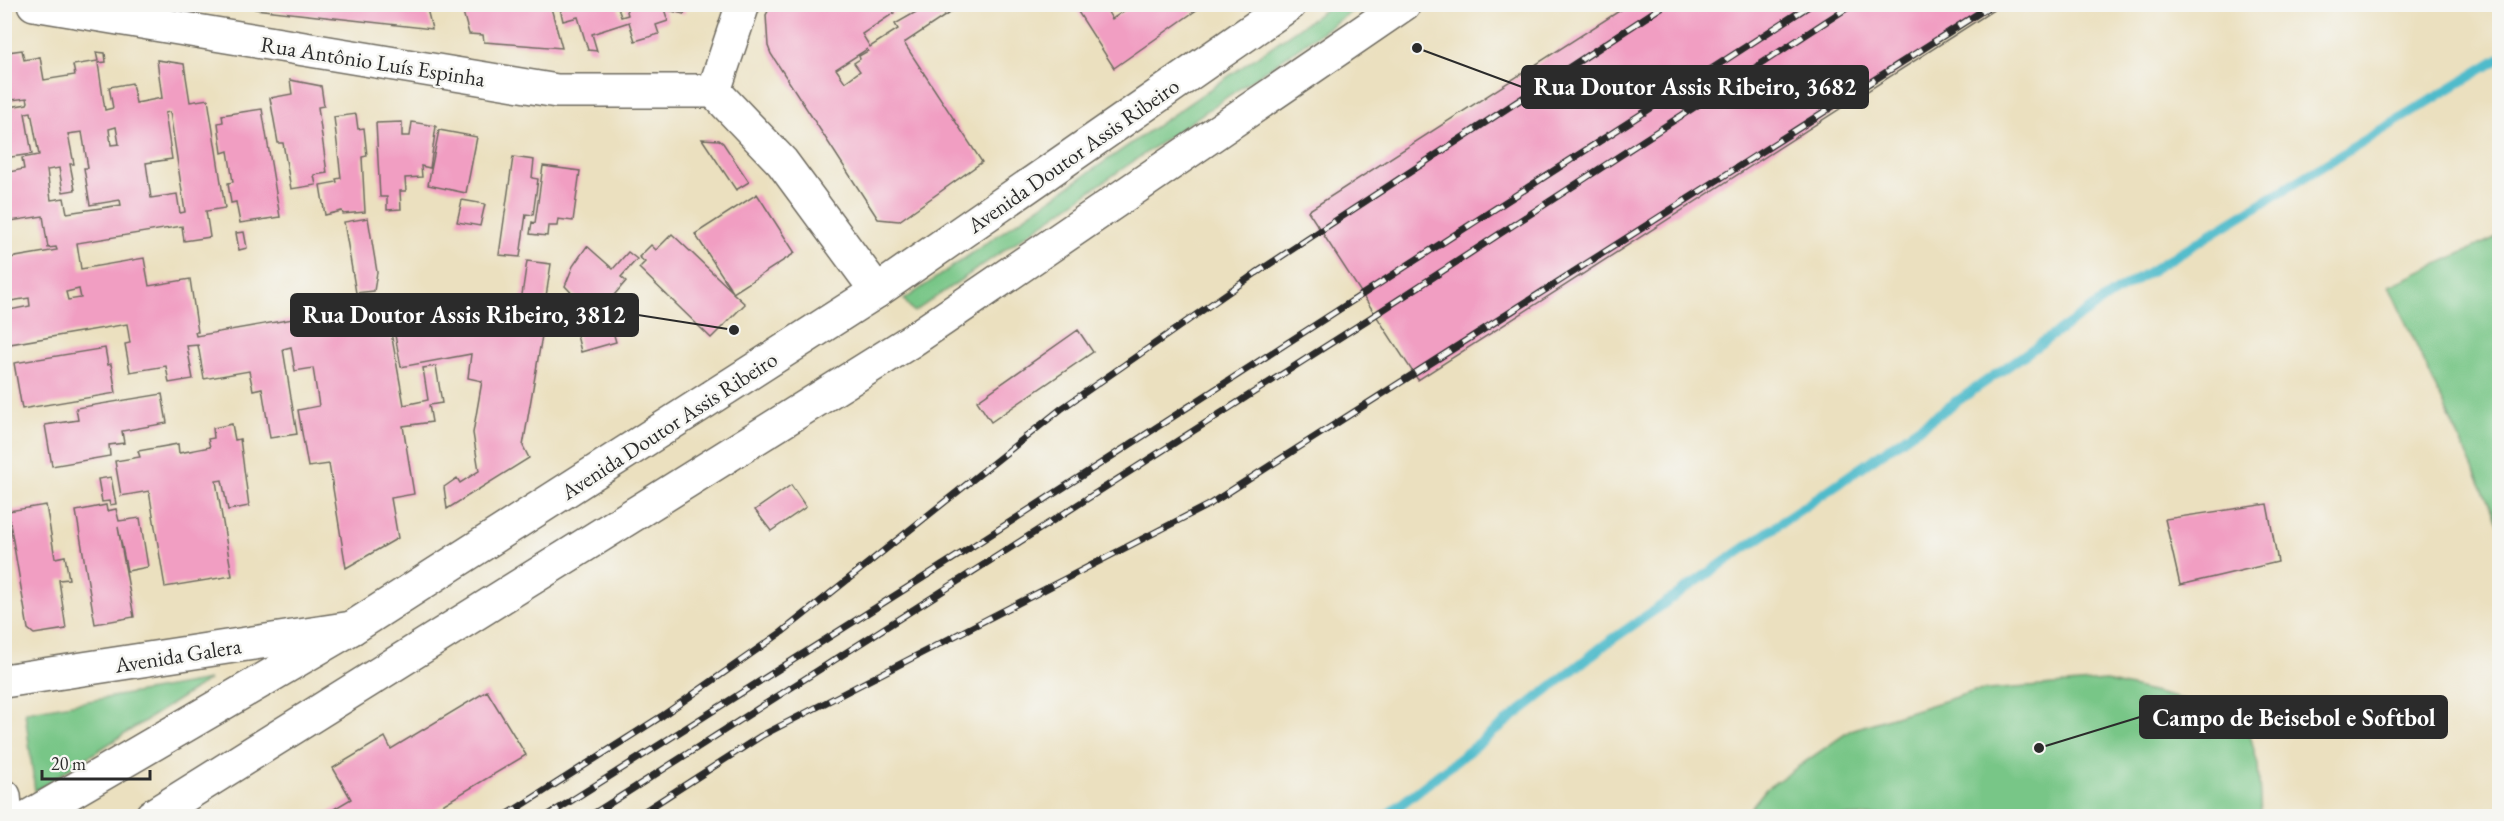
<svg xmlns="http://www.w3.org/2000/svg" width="2504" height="821" font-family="'EB Garamond',serif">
	<rect width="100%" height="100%" fill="#f6f6f2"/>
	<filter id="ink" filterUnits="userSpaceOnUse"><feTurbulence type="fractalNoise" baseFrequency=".0167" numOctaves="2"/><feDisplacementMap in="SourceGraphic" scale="12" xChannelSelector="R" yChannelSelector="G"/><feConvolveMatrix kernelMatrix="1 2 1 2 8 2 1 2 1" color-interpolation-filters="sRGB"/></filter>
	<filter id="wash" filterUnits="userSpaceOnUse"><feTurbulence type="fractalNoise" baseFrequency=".008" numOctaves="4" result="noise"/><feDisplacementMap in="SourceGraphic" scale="24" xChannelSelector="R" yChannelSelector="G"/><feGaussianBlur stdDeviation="1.35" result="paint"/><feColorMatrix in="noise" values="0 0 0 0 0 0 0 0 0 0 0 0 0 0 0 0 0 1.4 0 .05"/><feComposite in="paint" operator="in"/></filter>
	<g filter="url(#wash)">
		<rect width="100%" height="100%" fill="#ebe0bf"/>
		<path fill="#78c687" stroke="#527859" stroke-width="1.5" d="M1332,5H1361L914,312L904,300Z
			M2499,236V525L2389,286Z
			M209,680L35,791L25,712Z
			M2106,681L2214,707L2249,731L2258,765L2261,816H1744L1766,789L1851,730L1975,691Z"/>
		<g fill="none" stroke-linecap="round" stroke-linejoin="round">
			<path stroke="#50bbcb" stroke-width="10" d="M1386,816L1607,643L2111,295L2500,58"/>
		</g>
		<g id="blocks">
			<path fill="#f19ec2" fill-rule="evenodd" d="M451,4H550L562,48L484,42L483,35L469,34L463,12L453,14Z
				M559,4H617L621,17L628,15L625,4H688L684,14L664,9L668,21L656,25L659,34L635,41L629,22L592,34L597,51L588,50L578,17L563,21Z
				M772,4H901L893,10L894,13L862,34L870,47L898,29L895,24L930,4H963L904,43L982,162L899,221L878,219L771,54L768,46L766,15ZM867,49L868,51L859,56L860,59L854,63L860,71L845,82L836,69Z
				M1073,4H1120L1108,12L1112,19L1134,4H1205L1114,68Z
				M1630,4H2003L1418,380L1308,211Z
				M255,5H426L432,29L255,9Z
				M22,50L24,60L40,57L44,80L75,75L73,65L98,61L96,52L105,53L106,62L98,63L105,110L113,108L109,87L132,83L136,103L162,98L157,60L184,64L190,102L208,99L225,208L206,211L210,237L184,241L182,226L77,243L81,269L144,258L149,286L190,279L198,332H195L196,336L379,304L382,322L389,321L404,405L428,400L423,368L436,366L442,403L429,405L432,422L403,426L414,494L391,498L398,538L346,568L329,464L308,467L298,410L319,406L313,368L295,371L291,347L283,349L297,434L270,438L262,388L253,390L249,371L204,379L198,345L187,346L193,379L169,383L166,366L130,372L125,344L130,343L127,324L4,345V311L30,306L29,298L4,302V259L57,250L56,247L48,248L43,216L4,222V173L24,169L22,158L39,155L31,112L25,113L32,154L4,158V108L27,104L28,102L27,98L4,101V61L9,60L8,52ZM170,112L185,212L180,213L177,194L151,198L146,163L172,159L165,113ZM116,127L119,144L111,145L109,129ZM82,132L88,168H84L90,205L120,200L121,205L67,213L64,198L51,200L47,170L59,168L63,192L75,190L70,164H74L68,134ZM79,289L81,298L68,300L66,292Z
				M290,80L321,86L324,106L318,107L327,173L314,175L316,185L291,189L283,143H278L270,98L292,94Z
				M262,109L280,217L240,223L236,202L231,203L228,183L233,182L228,151L222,153L218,123L223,122L222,115Z
				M356,114L358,129L364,128L367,156L362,157L365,212L343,214L342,211L325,215L320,185L337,182L336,179L341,178L334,117Z
				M402,122V136H410L412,122L436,126L430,168L421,166L422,177L405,178L406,191H400L401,209L387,210V197H380L376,123Z
				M439,130L477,137L466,193L428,185Z
				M702,139L719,140L723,143L749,182L736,190Z
				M513,157L534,160L532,178L538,179L533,215L526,214L520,257L499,255Z
				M543,166L580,171L573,221L558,219L557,226H548L547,236L530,234L532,222L535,223Z
				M757,194L795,253L733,293L745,304L711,338L639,268L645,262L639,257L651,245L656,250L672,234L733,292L695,234Z
				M462,200L485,204L480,226L457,222Z
				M368,218L377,272L374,291L356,293L344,222Z
				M244,232L247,248L239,250L236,233Z
				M587,246L613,269L628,252L637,259L621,277L626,281L609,301L606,299L604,301L616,342L581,352L574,322L545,318L523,446L529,458L447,509L444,487L457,478L460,483L479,471L473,433L482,381L468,378L471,354L401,367L390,309L394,308L393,302L411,299L447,305L449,318L486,313L487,310L519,315L527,261L551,264L545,303L573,309L584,306L565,286L573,266Z
				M1078,330L1093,352L991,422L977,401Z
				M105,348L108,365L111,364L116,393L22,409L14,363Z
				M162,394L167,423L122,431L124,443L109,445L110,456L52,466L45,425L78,420L76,408Z
				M232,424L235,440L240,439L249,506L228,510L222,480L216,481L232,576L165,587L149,491L121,496L115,461L140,457L138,451L178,444L179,453L210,447L208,439L214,438L213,428Z
				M111,477L116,504L110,505L109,501L102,502L98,479Z
				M791,485L806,507L771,531L755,510Z
				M2267,504L2278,562L2180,585L2165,519Z
				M46,505L55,558L65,556L69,579L59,580L66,629L34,634L28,629L8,511Z
				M106,505L107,511L116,509L119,521L140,518L148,567L127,571L118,527L134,617L95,624L76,511Z
				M487,691L526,755L424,816H322L351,799L333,768L385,737L391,749Z"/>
		</g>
	</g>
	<g filter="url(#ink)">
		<use href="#blocks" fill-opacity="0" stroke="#6e6a5f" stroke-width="1.5"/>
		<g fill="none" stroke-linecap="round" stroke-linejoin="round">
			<defs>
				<path id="street" d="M34,4L557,91H714
					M714,91L782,162L877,291
					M714,91L743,4
					M4,796L6,816"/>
				<path id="secondary" d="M4,681L352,628"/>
				<path id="primary" d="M30,816L352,628L877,291L1290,4
					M152,816L911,341L1404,4"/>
			</defs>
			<use href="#street" stroke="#6e6a5f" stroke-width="36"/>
			<use href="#secondary" stroke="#6e6a5f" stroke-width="36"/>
			<use href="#primary" stroke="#6e6a5f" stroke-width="36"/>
			<use href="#street" stroke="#fff" stroke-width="33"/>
			<use href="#secondary" stroke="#fff" stroke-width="33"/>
			<use href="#primary" stroke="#fff" stroke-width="33"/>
			<defs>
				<path id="rail" d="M505,816L662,716L782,632L1061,409L1256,273L1666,4
					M547,816L962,553L1812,4
					M590,816L1378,313L1853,4
					M637,816L761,736L1210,504L1993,4"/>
			</defs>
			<use href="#rail" stroke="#2b2b2b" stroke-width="7"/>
			<use href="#rail" stroke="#f6f6f2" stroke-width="4.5" stroke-dasharray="14" stroke-linecap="butt"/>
		</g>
	</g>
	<g text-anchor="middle" stroke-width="5" stroke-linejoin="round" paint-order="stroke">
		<g font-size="22" fill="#2b2b2b" stroke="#f6f6f2">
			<text transform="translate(373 61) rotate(9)" y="8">Rua Antônio Luís Espinha</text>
			<text transform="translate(1073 155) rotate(-35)" y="8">Avenida Doutor Assis Ribeiro</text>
			<text transform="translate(669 425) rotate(-33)" y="8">Avenida Doutor Assis Ribeiro</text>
			<text transform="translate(178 655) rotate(-9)" y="8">Avenida Galera</text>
		</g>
	</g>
	<path fill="none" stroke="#2b2b2b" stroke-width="2" d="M1417 48L1522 87M734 330L638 315M2039 748L2140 717"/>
	<g fill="#2b2b2b" stroke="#f6f6f2" stroke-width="2">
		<circle cx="1417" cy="48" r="6"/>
		<circle cx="734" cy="330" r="6"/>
		<circle cx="2039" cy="748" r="6"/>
	</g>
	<g fill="#2b2b2b" stroke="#2b2b2b" stroke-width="2">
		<rect x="1522" y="66" width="346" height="42" rx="6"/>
		<rect x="291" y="294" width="347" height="42" rx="6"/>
		<rect x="2140" y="696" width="307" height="42" rx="6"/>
	</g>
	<g font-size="24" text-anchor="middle" font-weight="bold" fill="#fff">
		<text x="1695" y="95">Rua Doutor Assis Ribeiro, 3682</text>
		<text x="464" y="323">Rua Doutor Assis Ribeiro, 3812</text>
		<text x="2294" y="726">Campo de Beisebol e Softbol</text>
	</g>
	<rect width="2504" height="821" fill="none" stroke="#f6f6f2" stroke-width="24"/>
	<path d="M42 770v9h108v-9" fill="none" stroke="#2b2b2b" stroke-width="3"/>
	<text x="51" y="770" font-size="18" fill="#2b2b2b" stroke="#f6f6f2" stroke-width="4.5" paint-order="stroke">20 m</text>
</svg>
